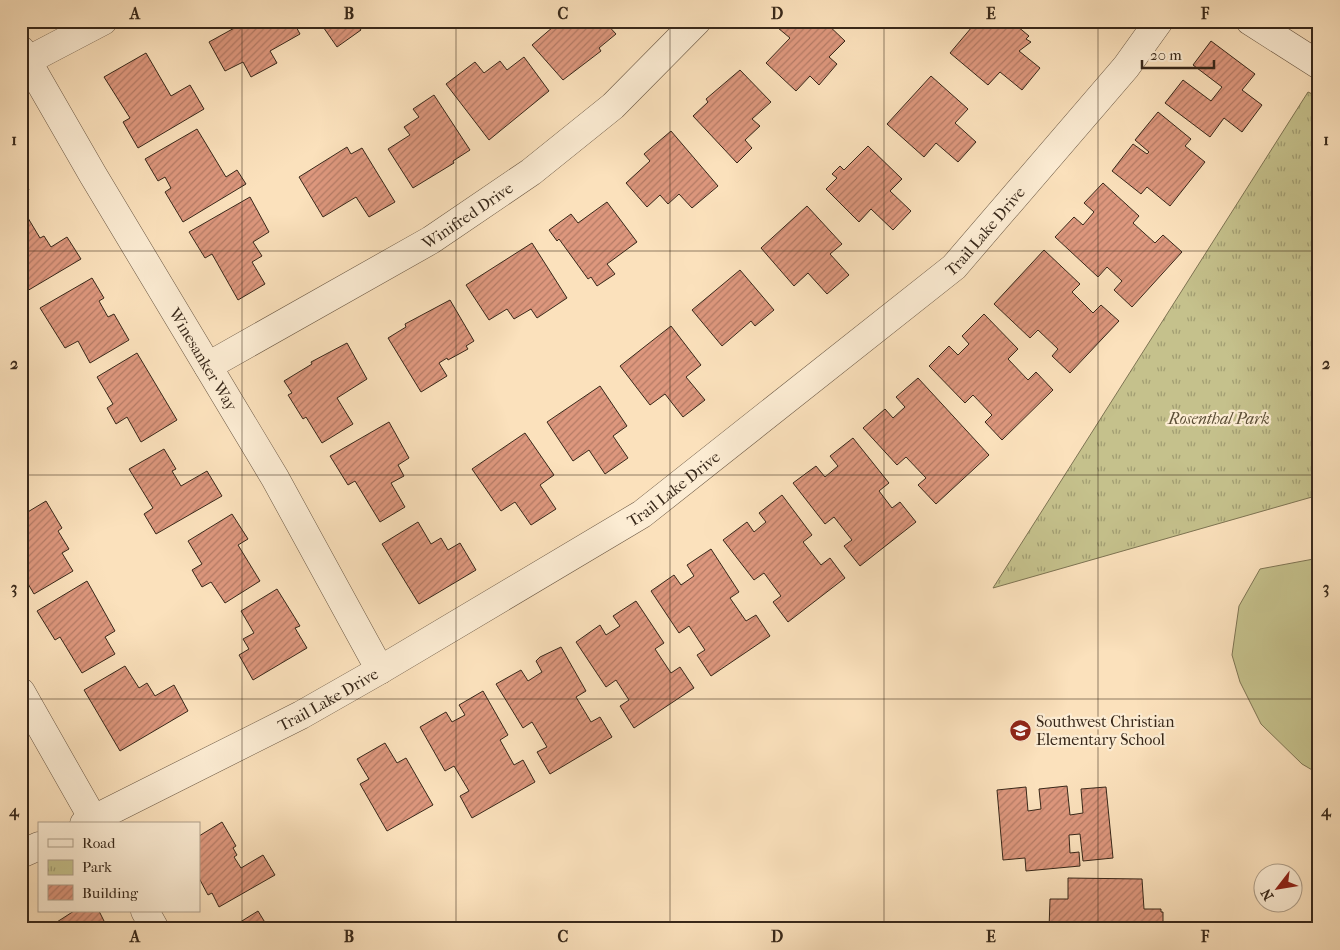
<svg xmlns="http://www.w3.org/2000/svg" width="1340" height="950" font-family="'IM FELL French Canon',serif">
	<defs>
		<pattern id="park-tufts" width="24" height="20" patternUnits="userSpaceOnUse" patternTransform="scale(1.25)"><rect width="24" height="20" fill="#c5c18c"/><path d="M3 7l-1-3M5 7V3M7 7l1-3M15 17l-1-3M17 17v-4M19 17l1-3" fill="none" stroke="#a19d72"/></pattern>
		<pattern id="building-hatch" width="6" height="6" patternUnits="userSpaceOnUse" patternTransform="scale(1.25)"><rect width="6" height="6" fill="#dd977d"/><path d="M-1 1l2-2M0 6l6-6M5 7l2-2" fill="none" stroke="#b47b66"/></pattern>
	</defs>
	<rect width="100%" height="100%" fill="#fbe1bc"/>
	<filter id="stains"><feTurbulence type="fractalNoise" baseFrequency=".004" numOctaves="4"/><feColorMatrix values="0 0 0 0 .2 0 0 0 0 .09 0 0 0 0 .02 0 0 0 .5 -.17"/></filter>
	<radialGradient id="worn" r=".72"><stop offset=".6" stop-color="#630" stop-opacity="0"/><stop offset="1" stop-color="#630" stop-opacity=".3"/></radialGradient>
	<path fill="#c5c18c" stroke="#7e7453" d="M1319,558V774L1302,764L1261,724L1240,682L1232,655L1239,606L1260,569Z"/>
	<path fill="url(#park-tufts)" stroke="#7e7453" d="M1308,92L1319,97V495L993,588Z"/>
	<path fill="url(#building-hatch)" stroke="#38281a" d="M247,21H293L300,34L270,51L277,63L251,77L243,62L225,71L209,42Z
		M319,21H366L359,27L361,30L337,47Z
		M547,21H604L616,34L599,48L601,51L563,80L532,45L553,27Z
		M784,21H824L845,41L829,57L837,64L819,85L810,76L796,91L766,63L790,38L778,28Z
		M977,21H1011L1029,36L1026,39L1031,42L1019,51L1040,68L1022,90L1000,72L988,85L950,53Z
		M1211,41L1255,74L1242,90L1262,105L1242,132L1224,118L1210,137L1165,103L1183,80L1211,101L1222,87L1193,65Z
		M146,53L171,96L190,85L204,109L138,148L123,122L130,118L104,77Z
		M524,57L549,91L489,140L446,84L475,62L484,73L500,61L507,70Z
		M740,70L771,102L752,119L760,126L745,140L752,148L737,163L693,116L708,102L706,99Z
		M931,76L968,109L955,123L976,142L958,162L936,143L924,157L887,124Z
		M434,95L470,150L453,161L454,163L413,188L388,149L410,135L404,127L419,117L413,109Z
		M1158,112L1191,139L1185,146L1205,162L1170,206L1147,187L1141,194L1112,171L1133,144L1147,154L1149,152L1135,140Z
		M197,129L226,177L237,170L246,184L183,222L165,192L171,188L165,177L158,181L145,159Z
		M671,131L718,186L692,208L679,194L668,204L660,195L647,207L626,183L650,161L644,154Z
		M868,146L902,179L890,191L911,211L893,230L871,209L859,222L826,189L837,178L832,174L840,166L844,170Z
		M347,147L351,154L362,148L395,202L369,217L356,197L323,217L299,177Z
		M21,177L29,190L21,194Z
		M1103,183L1139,216L1133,223L1155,243L1163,235L1182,252L1132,307L1114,290L1122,281L1107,267L1098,277L1055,237L1074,217L1083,225L1094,212L1084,203Z
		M250,197L269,232L253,242L262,256L252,262L265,284L238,300L212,254L205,258L189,232Z
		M607,202L637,242L607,264L615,274L597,286L591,277L588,279L559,239L557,241L549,230L571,214L578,223Z
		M807,206L842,244L830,254L849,275L827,294L808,273L794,286L761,248Z
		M25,213L40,238L44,236L51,247L67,237L81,259L27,291L24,286L21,288V216Z
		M532,243L567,298L537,318L531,309L514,319L507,309L489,320L466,285Z
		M1044,250L1080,284L1072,292L1093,313L1101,305L1119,321L1070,373L1052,356L1058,349L1038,330L1030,338L994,304Z
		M740,270L774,310L755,326L751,321L722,346L692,310Z
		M92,278L104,298L99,301L108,317L114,314L129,340L90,363L78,341L65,348L40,308Z
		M450,300L474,341L466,346L468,349L448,360L447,358L439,363L447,376L421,392L388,338L406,327L405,324Z
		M984,314L1018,349L1008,359L1028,380L1036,372L1053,390L1002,440L985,422L992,415L973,395L965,403L929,366L949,346L958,355L969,344L962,336Z
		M671,326L701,365L686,377L705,400L683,417L665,394L650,405L620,366Z
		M347,343L367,379L337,398L353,424L322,443L306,417L303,419L288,395L292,393L284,381L312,364L311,362Z
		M137,353L177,420L141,442L127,417L116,424L107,408L113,404L97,377Z
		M918,378L989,455L936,504L918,485L926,478L906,457L897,465L863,428L885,409L893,418L905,407L896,397Z
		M600,386L627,426L613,436L628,458L605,474L589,450L573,461L547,422Z
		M389,422L409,458L398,465L404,476L391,483L405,507L380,522L355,481L348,485L330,456Z
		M525,433L554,475L540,485L556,509L531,525L515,502L501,511L472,469Z
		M853,438L889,483L879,491L892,508L900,502L916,522L860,566L844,546L852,540L834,517L825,524L793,483L816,466L825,477L838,466L830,456Z
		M164,449L176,469L172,471L181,486L207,471L222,496L156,534L144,514L153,508L129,469Z
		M782,495L812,535L803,542L821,565L830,558L845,578L788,622L773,602L781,596L764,573L754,580L723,540L747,522L754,532L766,522L759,513Z
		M46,501L62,528L58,531L69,549L62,553L73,571L34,594L21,572V516Z
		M232,514L248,539L238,545L260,581L225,603L211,582L202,587L192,570L202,564L188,541Z
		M418,522L431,544L441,538L448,550L460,543L476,570L419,604L382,544Z
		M711,549L739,592L730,598L746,621L756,615L770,636L711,676L697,655L705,650L689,626L679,633L651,591L674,575L681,585L694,576L687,565Z
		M87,581L115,631L105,637L115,654L82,673L60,637L55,640L37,611Z
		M277,589L300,626L295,628L307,648L253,680L239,655L249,649L243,639L254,633L241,611Z
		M636,601L664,643L655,649L671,673L680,667L694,688L634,728L620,706L629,700L616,680L606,687L576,642L600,625L606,635L620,626L613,616Z
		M561,647L586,691L576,697L591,722L600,717L612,737L550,774L537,752L547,747L532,722L523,728L496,684L521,670L528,681L542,672L536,661L540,657Z
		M125,666L139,688L147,683L155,696L174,685L188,711L120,751L84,690Z
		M483,691L508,735L500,740L514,765L523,760L535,782L472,818L460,796L469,791L454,766L445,771L420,727L446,712L452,722L465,715L459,705Z
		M385,743L397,763L406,758L433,805L387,831L360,784L369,779L357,759Z
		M1067,786L1070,815L1083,813L1081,789L1106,787L1113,858L1083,861L1080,834L1069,835L1070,853L1079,852L1080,866L1026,871L1025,858L1003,860L997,790L1026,787L1028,811L1041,809L1039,789Z
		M222,822L236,846L233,848L237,855L234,857L241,868L263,855L275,875L219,907L212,893L208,895L199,878V836Z
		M1068,878L1142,879L1144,909H1161V912H1163V929H1049L1050,899H1068Z
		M74,911H99L108,929H46Z
		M258,911L269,929H229Z"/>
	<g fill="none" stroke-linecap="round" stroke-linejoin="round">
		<defs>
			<g id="minor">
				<path d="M1250,21L1319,65"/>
				<path id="s1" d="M21,50L93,175L275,478L380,670"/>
				<path d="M21,64L103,21"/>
				<path id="s2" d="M208,366L431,240L531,172L613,106L697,21"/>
				<path d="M21,692L96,824"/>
				<path id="s3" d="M84,824L301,715L380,670L642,514L954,267L1126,67L1159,21"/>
				<path d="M21,854L39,846"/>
				<path d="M145,911L155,929"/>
			</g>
		</defs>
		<use href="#minor" stroke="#695642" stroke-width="29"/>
		<use href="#minor" stroke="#fcecd3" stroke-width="28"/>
	</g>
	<path fill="none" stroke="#38281a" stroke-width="1" stroke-opacity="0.55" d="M242,21V929M456,21V929M670,21V929M884,21V929M1098,21V929M21,251H1319M21,475H1319M21,699H1319"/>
	<defs>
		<symbol id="school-disc" viewBox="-11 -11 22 22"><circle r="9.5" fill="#8f2418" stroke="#fcecd3"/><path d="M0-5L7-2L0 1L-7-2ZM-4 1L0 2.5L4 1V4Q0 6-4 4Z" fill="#fff"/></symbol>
	</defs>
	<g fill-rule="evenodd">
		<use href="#school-disc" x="1008" y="718" width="25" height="25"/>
	</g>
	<g text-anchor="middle" stroke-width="4.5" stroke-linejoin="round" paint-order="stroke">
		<g font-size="16" fill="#38281a" stroke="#fcecd3">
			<text dy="6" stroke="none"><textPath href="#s2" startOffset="300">Winifred Drive</textPath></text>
			<text dy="6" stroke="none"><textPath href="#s3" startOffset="1084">Trail Lake Drive</textPath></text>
			<text dy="6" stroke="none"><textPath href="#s1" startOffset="359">Winesanker Way</textPath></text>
			<text dy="6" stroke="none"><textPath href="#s3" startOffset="679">Trail Lake Drive</textPath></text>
			<text dy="6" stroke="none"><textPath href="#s3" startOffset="274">Trail Lake Drive</textPath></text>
		</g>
		<g font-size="16" font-style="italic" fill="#5b4e36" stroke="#fcecd3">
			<text x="1219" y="424">Rosenthal Park</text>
		</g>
		<g font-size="16" fill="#38281a" stroke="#fcecd3" text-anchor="start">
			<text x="1036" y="727">Southwest Christian<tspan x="1036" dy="18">Elementary School</tspan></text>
		</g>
	</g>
	<rect width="1340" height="950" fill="none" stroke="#fbe1bc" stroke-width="55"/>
	<rect x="38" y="822" width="162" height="90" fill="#fcecd3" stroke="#ae9e89"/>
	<rect x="48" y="839" width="25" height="8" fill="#fcecd3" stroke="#ae9e89"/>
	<text x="82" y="848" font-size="15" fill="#38281a">Road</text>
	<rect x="48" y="860" width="25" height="15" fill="url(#park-tufts)" stroke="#ae9e89"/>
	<text x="82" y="872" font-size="15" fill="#38281a">Park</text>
	<rect x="48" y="885" width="25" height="15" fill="url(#building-hatch)" stroke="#ae9e89"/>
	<text x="82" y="898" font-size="15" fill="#38281a">Building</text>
	<g transform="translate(1278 888) rotate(239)"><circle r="24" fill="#fcecd3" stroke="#ae9e89"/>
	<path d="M0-4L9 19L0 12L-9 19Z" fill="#8f2418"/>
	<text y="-8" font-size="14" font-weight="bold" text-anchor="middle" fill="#38281a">N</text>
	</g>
	<path d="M1142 60v8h72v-8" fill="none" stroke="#38281a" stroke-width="2.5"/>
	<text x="1150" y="60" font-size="15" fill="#38281a" stroke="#fcecd3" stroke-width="4" paint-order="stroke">20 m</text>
	<rect x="28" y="28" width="1284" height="894" fill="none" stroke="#38281a" stroke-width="2"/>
	<g font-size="16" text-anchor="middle" font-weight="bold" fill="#38281a">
		<text x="135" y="19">A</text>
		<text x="349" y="19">B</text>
		<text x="563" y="19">C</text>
		<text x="777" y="19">D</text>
		<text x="991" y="19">E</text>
		<text x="1205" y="19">F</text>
		<text x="14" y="145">1</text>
		<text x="1326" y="145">1</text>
		<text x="14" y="369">2</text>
		<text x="1326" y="369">2</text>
		<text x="14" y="593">3</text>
		<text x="1326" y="593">3</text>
		<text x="14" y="816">4</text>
		<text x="1326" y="816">4</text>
		<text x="135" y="942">A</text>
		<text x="349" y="942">B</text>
		<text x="563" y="942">C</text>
		<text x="777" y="942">D</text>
		<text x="991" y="942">E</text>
		<text x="1205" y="942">F</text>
	</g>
	<rect width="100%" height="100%" filter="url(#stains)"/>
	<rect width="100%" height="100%" fill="url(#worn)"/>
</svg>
